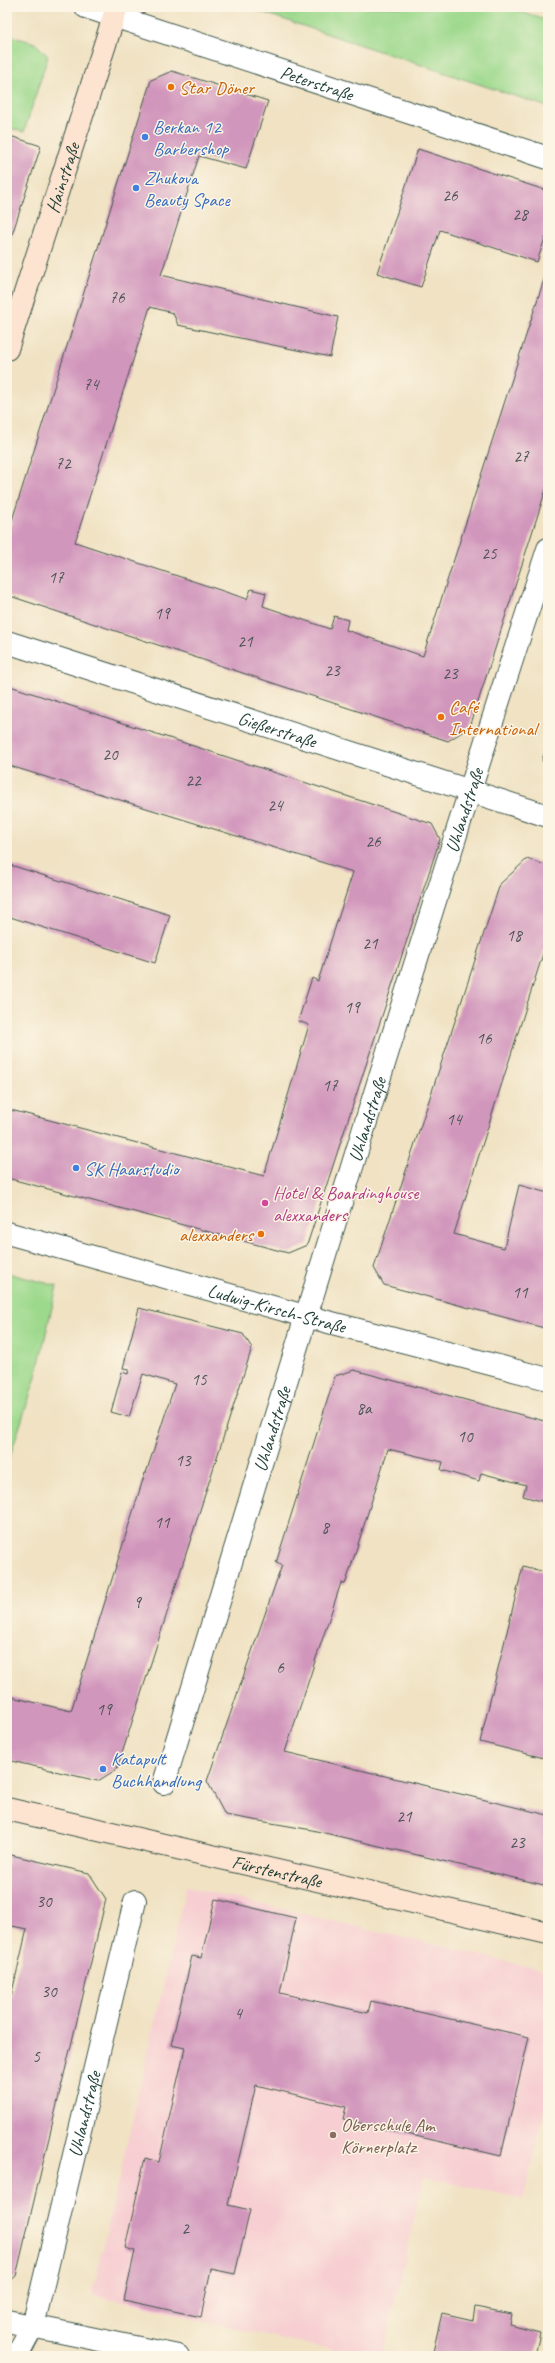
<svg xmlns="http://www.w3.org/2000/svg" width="555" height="2363" font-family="Caveat,sans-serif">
	<rect width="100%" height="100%" fill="#fcf5e5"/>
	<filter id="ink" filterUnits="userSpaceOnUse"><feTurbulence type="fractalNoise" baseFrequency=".025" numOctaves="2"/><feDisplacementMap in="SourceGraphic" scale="8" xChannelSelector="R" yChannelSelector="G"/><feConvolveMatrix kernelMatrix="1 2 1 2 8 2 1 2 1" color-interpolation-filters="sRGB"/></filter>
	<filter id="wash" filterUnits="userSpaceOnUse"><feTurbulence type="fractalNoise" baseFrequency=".012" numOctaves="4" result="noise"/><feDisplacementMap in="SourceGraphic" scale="16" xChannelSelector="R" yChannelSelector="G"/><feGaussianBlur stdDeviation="0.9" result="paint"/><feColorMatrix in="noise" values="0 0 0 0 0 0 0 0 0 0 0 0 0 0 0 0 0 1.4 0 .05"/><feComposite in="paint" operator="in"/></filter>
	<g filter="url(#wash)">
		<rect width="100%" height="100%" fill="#f0e2c3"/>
		<path fill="#f7cfd2" d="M186,1887L548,1971V2093L523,2200L424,2177L382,2356H357L92,2295Z"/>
		<path fill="#9dd98d" stroke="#5e8b60" d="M246,7H507L548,21V107Z
			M7,35L35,43L48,56L24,132L7,127Z
			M7,1273L57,1286L35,1380L7,1465Z"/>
		<g id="blocks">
			<path fill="#d196bc" d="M172,71L268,101L246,169L199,156L161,275L338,317L330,357L178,325L173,313L150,307L75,542L247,599L251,589L266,593L263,606L330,629L334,616L348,620L346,630L423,656L548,267V483L470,727L448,741L7,595V536L151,80Z
				M7,135L41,146L7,250Z
				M418,149L548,191V239L545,238L537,262L440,230L421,287L377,273Z
				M7,685L432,824L440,839L307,1245L288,1253L7,1178V1109L264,1176L309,1025L298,1021L312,978L318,981L353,872L7,765Z
				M548,743V771L542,760Z
				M527,859L548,866V938L454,1234L504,1248L519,1185L548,1193V1329L384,1285L374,1268L500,884Z
				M7,864L170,915L155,963L7,916Z
				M139,1308L243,1334L252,1348L117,1769L98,1781L7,1760V1696L71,1711L145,1473H146L175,1384L143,1374L129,1417L111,1412L122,1372L128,1374L129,1369L123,1368Z
				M354,1370L548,1422V1503L523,1496L526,1485L481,1473L479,1481L441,1470L443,1462L388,1449L347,1579L345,1584L341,1583L285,1752L548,1815V1886L312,1830L225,1815L207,1781L282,1565L276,1563L335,1376Z
				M523,1566L548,1573V1759L480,1742Z
				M7,1854L89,1873L106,1899L16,2276L7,2284V2013L27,1929L7,1925Z
				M215,1899L296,1918L280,1993L368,2013L371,2001L529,2037L501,2156L343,2119L346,2107L256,2085L228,2205L250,2210L235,2274L211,2269L201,2317L124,2300L135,2251L125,2248L145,2158L159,2162L185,2048L171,2045L192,1956L201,1958Z
				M475,2307L512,2314L510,2325L540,2333L535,2356H432L442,2313L473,2320Z"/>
		</g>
	</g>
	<g filter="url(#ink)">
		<use href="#blocks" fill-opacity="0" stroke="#3e5649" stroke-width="1"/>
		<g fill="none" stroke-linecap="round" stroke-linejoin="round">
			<defs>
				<g id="street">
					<path id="s1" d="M86,7L548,158"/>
					<path id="s2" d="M7,642L548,816"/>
					<path id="s3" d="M7,1233L305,1316L548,1379"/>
					<path id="s4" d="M164,1783C289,1371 414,958 548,549"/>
					<path d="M7,2321L178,2356"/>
					<path id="s5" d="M17,2356L33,2326L135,1901"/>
				</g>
				<g id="secondary">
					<path id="s6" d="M7,349L117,7"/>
					<path id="s7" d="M7,1809L548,1933"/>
				</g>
			</defs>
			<use href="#street" stroke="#3e5649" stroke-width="24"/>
			<use href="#secondary" stroke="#3e5649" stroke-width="24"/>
			<use href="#street" stroke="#fff" stroke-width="22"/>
			<use href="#secondary" stroke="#fde4d1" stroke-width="22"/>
		</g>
	</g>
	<g fill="#e8710a" stroke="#fcf5e5" stroke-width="1.5">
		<circle cx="171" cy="87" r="4"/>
		<circle cx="441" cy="717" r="4"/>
		<circle cx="261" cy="1234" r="4"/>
	</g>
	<g fill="#3f7fe0" stroke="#fcf5e5" stroke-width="1.5">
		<circle cx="145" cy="137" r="4"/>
		<circle cx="136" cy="188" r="4"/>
		<circle cx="76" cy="1168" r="4"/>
		<circle cx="103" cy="1769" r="4"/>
	</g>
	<circle fill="#d1479c" stroke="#fcf5e5" stroke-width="1.5" cx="265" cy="1203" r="4"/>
	<circle fill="#8d6e63" stroke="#fcf5e5" stroke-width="1.5" cx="333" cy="2135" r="4"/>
	<g text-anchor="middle" stroke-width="3" stroke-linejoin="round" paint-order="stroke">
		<g font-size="17" fill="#4c5356">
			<text x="450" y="201">26</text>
			<text x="520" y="220">28</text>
			<text x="117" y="303">76</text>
			<text x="91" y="390">74</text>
			<text x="521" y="462">27</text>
			<text x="63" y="469">72</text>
			<text x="489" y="559">25</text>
			<text x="56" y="583">17</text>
			<text x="162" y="619">19</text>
			<text x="245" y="647">21</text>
			<text x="332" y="676">23</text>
			<text x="450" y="679">23</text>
			<text x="110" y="760">20</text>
			<text x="193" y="786">22</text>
			<text x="275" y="811">24</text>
			<text x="373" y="847">26</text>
			<text x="514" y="941">18</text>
			<text x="370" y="949">21</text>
			<text x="352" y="1013">19</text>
			<text x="484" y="1044">16</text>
			<text x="330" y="1091">17</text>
			<text x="454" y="1125">14</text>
			<text x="520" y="1298">11</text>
			<text x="199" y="1385">15</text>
			<text x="364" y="1414">8a</text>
			<text x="465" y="1442">10</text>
			<text x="183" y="1466">13</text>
			<text x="162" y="1528">11</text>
			<text x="325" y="1533">8</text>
			<text x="137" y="1608">9</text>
			<text x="280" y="1673">6</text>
			<text x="104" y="1715">19</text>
			<text x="404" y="1822">21</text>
			<text x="517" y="1848">23</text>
			<text x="44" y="1907">30</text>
			<text x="49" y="1997">30</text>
			<text x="238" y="2019">4</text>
			<text x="36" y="2062">5</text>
			<text x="185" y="2234">2</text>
		</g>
		<g font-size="19" fill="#1f3d34" stroke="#fcf5e5">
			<text dy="7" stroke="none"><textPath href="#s1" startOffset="243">Peterstraße</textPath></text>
			<text dy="7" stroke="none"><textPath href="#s6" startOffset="180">Hainstraße</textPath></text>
			<text dy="7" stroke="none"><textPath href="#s2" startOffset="284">Gießerstraße</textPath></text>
			<text dy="7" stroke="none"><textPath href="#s4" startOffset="1018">Uhlandstraße</textPath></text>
			<text dy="7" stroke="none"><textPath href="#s4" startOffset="694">Uhlandstraße</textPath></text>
			<text dy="7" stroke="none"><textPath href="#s3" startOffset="280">Ludwig-Kirsch-Straße</textPath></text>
			<text dy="7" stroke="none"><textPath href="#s4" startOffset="370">Uhlandstraße</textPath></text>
			<text dy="7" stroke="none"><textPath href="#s7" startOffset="277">Fürstenstraße</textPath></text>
			<text dy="7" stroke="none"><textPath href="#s5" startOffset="252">Uhlandstraße</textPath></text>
		</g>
		<g font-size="19" fill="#c56008" stroke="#fcf5e5" text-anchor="start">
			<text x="179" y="94">Star Döner</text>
			<text x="449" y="713">Café<tspan x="449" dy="22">International</tspan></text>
			<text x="253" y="1241" text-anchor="end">alexxanders</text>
		</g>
		<g font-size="19" fill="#366cbe" stroke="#fcf5e5" text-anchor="start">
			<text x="153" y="133">Berkan 12<tspan x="153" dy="22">Barbershop</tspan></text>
			<text x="144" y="184">Zhukova<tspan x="144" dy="22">Beauty Space</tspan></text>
			<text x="84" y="1175">SK Haarstudio</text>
			<text x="111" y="1765">Katapult<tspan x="111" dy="22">Buchhandlung</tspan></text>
		</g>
		<g font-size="19" fill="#b23c85" stroke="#fcf5e5" text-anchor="start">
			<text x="273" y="1199">Hotel &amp; Boardinghouse<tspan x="273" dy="22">alexxanders</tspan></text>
		</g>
		<g font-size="19" fill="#785e54" stroke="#fcf5e5" text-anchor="start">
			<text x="341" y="2131">Oberschule Am<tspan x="341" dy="22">Körnerplatz</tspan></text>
		</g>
	</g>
	<rect width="555" height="2363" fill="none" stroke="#fcf5e5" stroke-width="24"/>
</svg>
